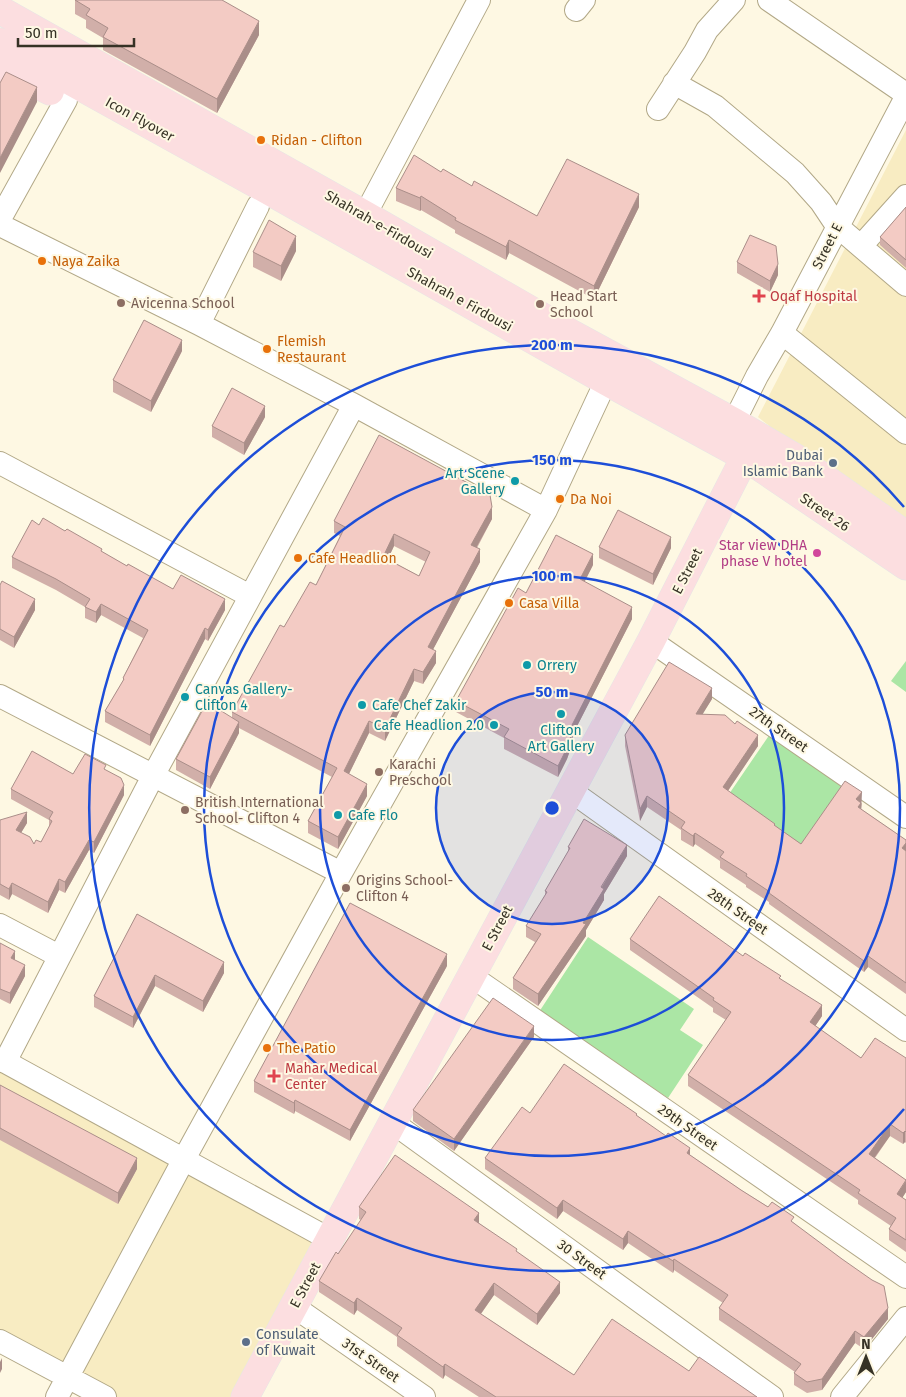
<svg xmlns="http://www.w3.org/2000/svg" width="906" height="1397" font-family="'Fira Sans',sans-serif">
	<rect width="100%" height="100%" fill="#fef8e3"/>
	<path fill="#f8ecc2" d="M906,130V530L868,503L758,417Z
		M0,1060L329,1239L244,1397H102L0,1341Z"/>
	<path fill="#abe6a5" d="M906,661V692L891,681Z
		M770,734L844,785L800,849L727,797Z
		M588,937L694,1009L680,1030L703,1045L668,1098L539,1012Z"/>
	<g fill="none" stroke-linecap="round" stroke-linejoin="round">
		<defs>
			<path id="minor" d="M769,0L906,94
				M576,10L584,0
				M674,83L715,106L795,173L821,202L837,226L906,285
				M658,109L695,52L707,30L734,0
				M365,215L479,0
				M0,219L66,100
				M0,225L199,324L354,405L546,510
				M861,246L906,196
				M199,324L258,206
				M782,333L906,433
				M734,422L757,376L782,333L906,97
				M0,463L250,596
				M651,641L906,817
				M0,696L341,873
				M571,791L906,1030
				M0,925L59,956
				M471,976L906,1277
				M0,1059L329,1239
				M5,1062L153,776L354,405
				M392,1122L772,1397
				M293,1306L424,1397
				M0,1341L105,1397
				M57,1397L184,1159L341,873L546,510L606,381
				M842,1397L906,1318"/>
			<path id="major" d="M0,10L365,215L572,334L734,422L794,457L906,535
				M0,42L280,197L606,381L745,457L906,566
				M0,66L50,91
				M245,1397L651,641L745,457"/>
		</defs>
		<use href="#minor" stroke="#b2a887" stroke-width="24"/>
		<use href="#major" stroke="#e7e6e5" stroke-width="29"/>
		<use href="#minor" stroke="#fff" stroke-width="22"/>
		<use href="#major" stroke="#fcdee0" stroke-width="28"/>
	</g>
	<path fill="#d1afa9" fill-rule="evenodd" d="M75,0H222L259,35L217,113L103,50V38L86,28V20L75,14Z
		M441,172L537,216L639,207L594,299L509,253L506,260L455,233V230L421,210L420,211L396,201V188Z
		M906,207V268L880,245V237Z
		M296,251L281,281L253,267V252Z
		M737,262L778,275L770,292L737,273Z
		M182,351L151,412L113,392V380Z
		M265,417L244,455L212,437V426Z
		M492,519L477,548L480,562L433,649L436,663L423,684L414,681L385,741L369,733L349,774L367,796L338,849L308,833V821L332,777L239,728V733L210,789L176,770V759L232,718V712L284,627L316,585L340,536L334,533V521ZM394,546L426,562L419,576L388,559Z
		M39,525L65,531L127,566L173,589L225,610L208,641L205,639L150,746L105,722V711L123,681V678L143,638L101,615L96,623L85,618V607L56,590L12,568V557Z
		M599,547L671,548L653,585L599,558Z
		M593,565L584,582L632,619L573,734V742L567,759L558,777L504,749V738L456,712V701L526,593Z
		M0,585L35,610L14,648L0,640Z
		M712,699L702,714L758,746L728,791L775,826L801,844L862,803L861,809L906,840V994L868,967L864,972L769,904V902L746,887V885L720,868V861L695,844L693,847L681,840V830L647,807L640,821L625,746V735Z
		M106,770L124,795L94,853L89,850L65,893L59,890L48,913L12,894L9,900L0,895V820L27,823L21,833L34,844L41,842L49,827V820L11,799V789L73,774Z
		M568,847L627,856L604,894V900L586,930V936L538,1006L513,989V978L535,942L526,937V926L545,896V891L568,853Z
		M137,914L224,973L203,1012L155,986L133,1028L94,1007V996Z
		M630,939L743,956L781,979L822,1016L815,1026L861,1058H906V1143L905,1142L903,1144L890,1136L875,1158L906,1180V1192L902,1198L906,1200V1252L889,1240V1229L891,1226L858,1204V1200L688,1086V1075L726,1020L713,1012V1008L630,950Z
		M0,943L15,960L25,976L10,1004L0,999Z
		M447,966L350,1141L295,1111L294,1114L254,1092V1081Z
		M534,1037L454,1151L413,1121V1110Z
		M0,1085L137,1169L118,1204L0,1140Z
		M530,1113L637,1116L690,1155L741,1190L794,1223L888,1319L864,1349L855,1343L822,1390L807,1393L794,1385V1373L795,1372L719,1320V1308L723,1303L674,1270L673,1273L628,1243L623,1250L563,1211L557,1219L485,1169V1158Z
		M359,1207L479,1223L517,1252L560,1293L537,1325L494,1295L481,1314L574,1375L689,1371L757,1397H479L445,1375L443,1379L397,1346V1337L357,1310L354,1315L319,1292V1281L338,1254L361,1220L359,1219Z"/>
	<path fill="#aa8e89" d="M259,21V35L217,113V99Z
		M37,87V102L0,173V158Z
		M639,194V207L594,299V286Z
		M421,196V210L420,211V198Z
		M296,236V251L281,281V266Z
		M509,240V253L506,260V247Z
		M778,264V275L770,292V281Z
		M182,340V351L151,412V401Z
		M265,406V417L244,455V443Z
		M492,507V519L471,557V545Z
		M394,534V546L383,569V557Z
		M671,537V548L653,585V574Z
		M480,549V562L428,659V647Z
		M593,554V565L580,591V579Z
		M35,599V610L14,648V637Z
		M225,599V610L208,641V630Z
		M101,604V615L96,623V612Z
		M632,607V619L573,734V742L567,759L558,777V766L570,729Z
		M205,628V639L150,746V735Z
		M436,651V663L423,684V672Z
		M414,669V681L385,741V729Z
		M712,688V699L696,725V714Z
		M369,721V733L344,784V771Z
		M239,722V733L210,789V777Z
		M758,735V746L723,798V787Z
		M367,784V796L338,849V837Z
		M124,785V795L94,853V842Z
		M862,792L861,814L858,818L856,799Z
		M647,796V807L640,821V809Z
		M27,812V823L16,841V830Z
		M695,833V844L693,847V836Z
		M89,840V850L65,893V882Z
		M906,843V854L902,848Z
		M627,845V856L604,894V900L586,930V936L538,1006V994Z
		M59,879V890L48,913V902Z
		M12,883V894L9,900V889Z
		M15,951V961L11,958Z
		M447,954V966L350,1141V1130Z
		M868,956V967L864,972V961Z
		M224,962V973L203,1012V1001Z
		M25,965V976L10,1004V993Z
		M155,975V986L133,1028V1017Z
		M822,1005V1016L810,1034V1022Z
		M534,1026V1037L454,1151V1139Z
		M295,1100V1111L294,1114V1103Z
		M890,1124V1136L869,1165V1154Z
		M905,1131V1142L903,1144V1133Z
		M690,1148V1159L687,1153Z
		M137,1158V1169L118,1204V1193Z
		M906,1181V1192L897,1206V1194Z
		M563,1200V1211L557,1219V1208Z
		M479,1213V1225L474,1220Z
		M628,1231V1243L623,1250V1239Z
		M674,1259V1270L673,1273V1261Z
		M560,1282V1293L537,1325V1314Z
		M494,1283V1295L475,1322V1310Z
		M357,1298V1310L354,1315V1303Z
		M888,1308V1319L864,1349V1337Z
		M855,1331V1343L822,1390V1379Z
		M2,1358V1369L0,1373V1362Z
		M445,1364V1375L443,1379V1367Z"/>
	<path fill="#f3cbc4" stroke="#aa8e89" fill-rule="evenodd" d="M75,0H222L259,21L217,99L103,37L108,28L86,15L90,9Z
		M6,72L37,87L0,158V83Z
		M414,155L441,172L443,169L472,186L474,181L537,216L567,159L639,194L594,286L509,240L506,247L455,220L456,218L421,196L420,198L396,188Z
		M906,207V260L880,237Z
		M269,220L296,236L281,266L253,252Z
		M750,235L776,246L778,264L770,281L737,262Z
		M144,320L182,340L151,401L113,380Z
		M232,388L265,406L244,443L212,426Z
		M379,435L490,495L492,507L471,545L480,549L428,647L436,651L423,672L414,669L385,729L369,721L344,771L367,784L338,837L308,821L337,768L232,712L280,625L284,627L310,582L316,585L345,527L334,521ZM394,534L430,552L419,576L383,557Z
		M618,510L671,537L653,574L599,547Z
		M43,518L65,531L67,529L102,549L101,551L127,566L128,564L173,589L181,575L225,599L208,630L205,628L150,735L105,711L124,679L123,678L148,630L101,604L96,612L85,607L90,599L56,579L12,557L32,520L39,525Z
		M556,535L593,554L580,579L632,607L570,729L573,730L567,748L558,766L504,737L509,729L456,701L518,588L526,593Z
		M2,581L35,599L14,637L0,629V585Z
		M669,662L712,688L696,714L725,715L735,724L737,721L758,735L723,787L775,824L774,825L801,844L845,781L862,792L856,799L861,803L858,807L906,840V843L902,848L906,851V983L868,956L864,961L769,893L770,892L746,876L747,874L720,857L724,852L695,833L693,836L681,828L685,822L647,796L640,809L625,735Z
		M207,702L239,722L210,777L176,759Z
		M32,751L73,774L85,754L106,765L104,769L121,778L124,785L94,842L89,840L65,882L59,879L48,902L12,883L9,889L0,884V820L27,812L16,830L30,837L34,844L36,840L41,842L52,821L49,819L53,812L11,789Z
		M584,819L627,845L601,887L604,889L583,923L586,924L538,994L513,978L541,934L526,926L547,892L545,891L570,848L568,847Z
		M659,896L743,956L745,953L781,976L779,978L822,1005L810,1022L861,1058L875,1038L906,1058V1132L905,1131L903,1133L890,1124L869,1154L906,1180L897,1194L906,1200V1240L889,1229L896,1218L858,1193L860,1190L688,1075L731,1012L713,1000L714,998L630,939Z
		M350,903L447,954L350,1130L295,1100L294,1103L254,1081Z
		M137,914L224,962L203,1001L155,975L133,1017L94,996Z
		M0,943L15,951L11,958L25,965L10,993L0,989Z
		M493,998L534,1026L454,1139L413,1110Z
		M564,1064L637,1114L636,1115L666,1136L668,1133L690,1148L687,1153L741,1190L768,1207L772,1202L794,1217L791,1221L842,1259L872,1280L884,1286L888,1308L864,1337L855,1331L822,1379L807,1382L794,1373L801,1364L719,1308L728,1295L674,1259L673,1261L628,1231L623,1239L563,1200L557,1208L485,1158L522,1107L530,1113Z
		M0,1085L137,1158L118,1193L0,1128Z
		M395,1155L479,1213L474,1220L517,1249L516,1251L560,1282L537,1314L494,1283L475,1310L526,1344L574,1375L612,1319L689,1371L699,1357L757,1397H496L445,1364L443,1367L397,1335L402,1328L357,1298L354,1303L319,1281L336,1252L338,1254L366,1212L359,1207Z"/>
	<circle cx="552" cy="808" r="116" fill="#1d4ed8" fill-opacity=".12"/>
	<g fill="none" stroke="#1d4ed8" stroke-width="2.5">
		<circle cx="552" cy="808" r="116"/>
		<circle cx="552" cy="808" r="232"/>
		<circle cx="552" cy="808" r="348"/>
		<path d="M904 1109A463 463 0 1 1 904 507"/>
	</g>
	<g fill="#e8710a" stroke="#fef8e3" stroke-width="2">
		<circle cx="261" cy="140" r="5"/>
		<circle cx="42" cy="261" r="5"/>
		<circle cx="267" cy="349" r="5"/>
		<circle cx="560" cy="499" r="5"/>
		<circle cx="298" cy="558" r="5"/>
		<circle cx="509" cy="603" r="5"/>
		<circle cx="267" cy="1048" r="5"/>
	</g>
	<g fill="#e0444e" stroke="#fef8e3" stroke-width="2">
		<path d="M756.5 288.5h5v5h5v5h-5v5h-5v-5h-5v-5h5z"/>
		<path d="M271.5 1068.5h5v5h5v5h-5v5h-5v-5h-5v-5h5z"/>
	</g>
	<g fill="#8d6e63" stroke="#fef8e3" stroke-width="2">
		<circle cx="121" cy="303" r="5"/>
		<circle cx="540" cy="304" r="5"/>
		<circle cx="379" cy="772" r="5"/>
		<circle cx="185" cy="810" r="5"/>
		<circle cx="346" cy="888" r="5"/>
	</g>
	<g fill="#5c6f8a" stroke="#fef8e3" stroke-width="2">
		<circle cx="833" cy="463" r="5"/>
		<circle cx="246" cy="1342" r="5"/>
	</g>
	<g fill="#0f9aa8" stroke="#fef8e3" stroke-width="2">
		<circle cx="515" cy="481" r="5"/>
		<circle cx="527" cy="665" r="5"/>
		<circle cx="185" cy="697" r="5"/>
		<circle cx="362" cy="705" r="5"/>
		<circle cx="561" cy="714" r="5"/>
		<circle cx="494" cy="725" r="5"/>
		<circle cx="338" cy="815" r="5"/>
	</g>
	<circle fill="#d1479c" stroke="#fef8e3" stroke-width="2" cx="817" cy="553" r="5"/>
	<g text-anchor="middle" stroke-width="4" stroke-linejoin="round" paint-order="stroke">
		<g font-size="14" fill="#363225" stroke="#fef8e3">
			<text transform="translate(140 119) rotate(29)" y="5">Icon Flyover</text>
			<text transform="translate(379 224) rotate(30)" y="5">Shahrah-e-Firdousi</text>
			<text transform="translate(827 246) rotate(-63)" y="5">Street E</text>
			<text transform="translate(460 299) rotate(29)" y="5">Shahrah e Firdousi</text>
			<text transform="translate(825 512) rotate(34)" y="5">Street 26</text>
			<text transform="translate(687 571) rotate(-63)" y="5">E Street</text>
			<text transform="translate(779 729) rotate(35)" y="5">27th Street</text>
			<text transform="translate(738 911) rotate(35)" y="5">28th Street</text>
			<text transform="translate(497 928) rotate(-62)" y="5">E Street</text>
			<text transform="translate(688 1127) rotate(35)" y="5">29th Street</text>
			<text transform="translate(582 1259) rotate(36)" y="5">30 Street</text>
			<text transform="translate(305 1285) rotate(-62)" y="5">E Street</text>
			<text transform="translate(371 1360) rotate(35)" y="5">31st Street</text>
		</g>
		<g font-size="14" fill="#c56008" stroke="#fef8e3" text-anchor="start">
			<text x="271" y="145">Ridan - Clifton</text>
			<text x="52" y="266">Naya Zaika</text>
			<text x="277" y="346">Flemish<tspan x="277" dy="16">Restaurant</tspan></text>
			<text x="570" y="504">Da Noi</text>
			<text x="308" y="563">Cafe Headlion</text>
			<text x="519" y="608">Casa Villa</text>
			<text x="277" y="1053">The Patio</text>
		</g>
		<g font-size="14" fill="#785e54" stroke="#fef8e3" text-anchor="start">
			<text x="550" y="301">Head Start<tspan x="550" dy="16">School</tspan></text>
			<text x="131" y="308">Avicenna School</text>
			<text x="389" y="769">Karachi<tspan x="389" dy="16">Preschool</tspan></text>
			<text x="195" y="807">British International<tspan x="195" dy="16">School- Clifton 4</tspan></text>
			<text x="356" y="885">Origins School-<tspan x="356" dy="16">Clifton 4</tspan></text>
		</g>
		<g font-size="14" fill="#be3a42" stroke="#fef8e3" text-anchor="start">
			<text x="770" y="301">Oqaf Hospital</text>
			<text x="285" y="1073">Mahar Medical<tspan x="285" dy="16">Center</tspan></text>
		</g>
		<g font-size="14" fill="#4e5e75" stroke="#fef8e3" text-anchor="end">
			<text x="823" y="460">Dubai<tspan x="823" dy="16">Islamic Bank</tspan></text>
			<text x="256" y="1339" text-anchor="start">Consulate<tspan x="256" dy="16">of Kuwait</tspan></text>
		</g>
		<g font-size="14" fill="#0d838f" stroke="#fef8e3" text-anchor="start">
			<text x="505" y="478" text-anchor="end">Art Scene<tspan x="505" dy="16">Gallery</tspan></text>
			<text x="537" y="670">Orrery</text>
			<text x="195" y="694">Canvas Gallery-<tspan x="195" dy="16">Clifton 4</tspan></text>
			<text x="372" y="710">Cafe Chef Zakir</text>
			<text x="484" y="730" text-anchor="end">Cafe Headlion 2.0</text>
			<text x="561" y="735" text-anchor="middle">Clifton<tspan x="561" dy="16">Art Gallery</tspan></text>
			<text x="348" y="820">Cafe Flo</text>
		</g>
		<g font-size="14" fill="#b23c85" stroke="#fef8e3" text-anchor="end">
			<text x="807" y="550">Star view DHA<tspan x="807" dy="16">phase V hotel</tspan></text>
		</g>
	</g>
	<circle cx="552" cy="808" r="8" fill="#1d4ed8" stroke="#fef8e3" stroke-width="2.5"/>
	<g font-size="15" text-anchor="middle" font-weight="bold" fill="#1d4ed8" stroke="#fef8e3" stroke-width="4" stroke-linejoin="round" paint-order="stroke">
		<text x="552" y="350">200 m</text>
		<text x="552" y="465">150 m</text>
		<text x="552" y="581">100 m</text>
		<text x="552" y="697">50 m</text>
	</g>
	<g transform="translate(866 1357)" stroke="#fef8e3" stroke-width="4" paint-order="stroke">
	<path d="M0-4L9 19L0 12L-9 19Z" fill="#363225"/>
	<text y="-8" font-size="14" font-weight="bold" text-anchor="middle" fill="#363225">N</text>
	</g>
	<path d="M18 38v8h116v-8" fill="none" stroke="#363225" stroke-width="2.5"/>
	<text x="25" y="38" font-size="15" fill="#363225" stroke="#fef8e3" stroke-width="4" paint-order="stroke">50 m</text>
</svg>
